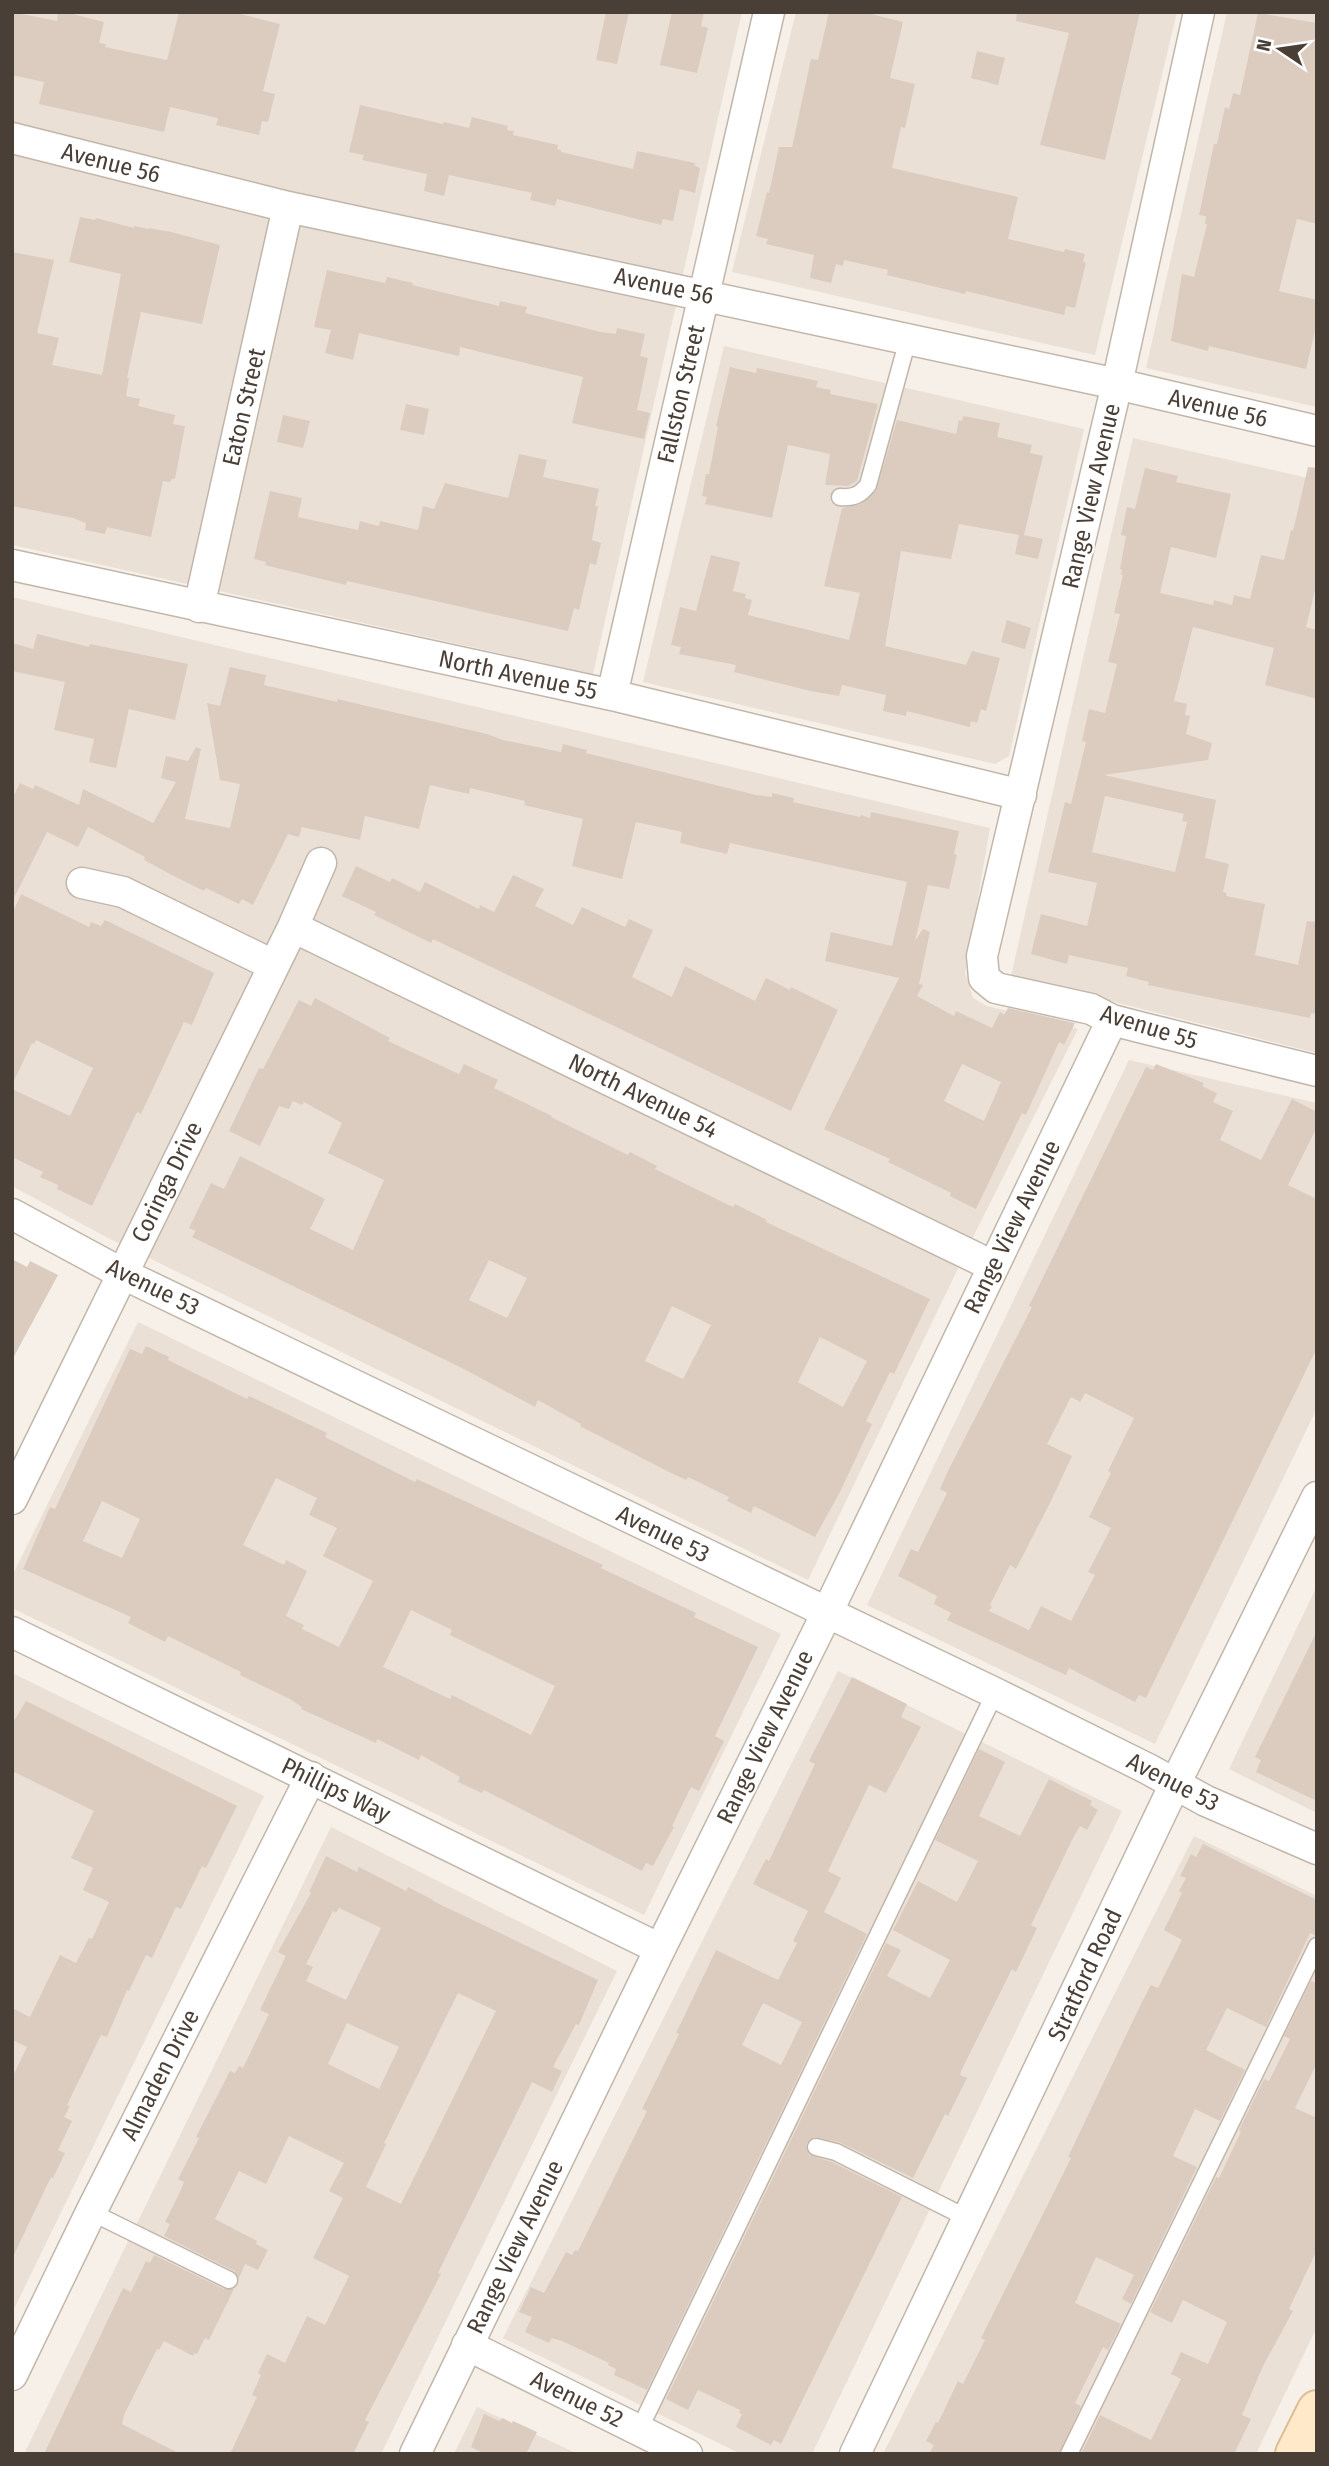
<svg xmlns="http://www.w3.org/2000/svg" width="1329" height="2466" font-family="'Fira Sans Condensed',sans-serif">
	<rect width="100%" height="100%" fill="#f6f0e9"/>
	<path fill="#eae0d6" d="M12,12H742L593,674L12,545Z
		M796,12H1177L1095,355L732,272Z
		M1227,12H1317V407L1146,368Z
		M724,346L1084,429L1009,756L995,764L643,682Z
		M1133,438L1317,480V1053L1011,976Z
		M12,597L990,828L965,973L973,998L987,1006L1078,1029L975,1233L808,1580L106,1237L12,1186Z
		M1129,1060L1317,1103V1408L1155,1744L867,1605Z
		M138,1322L781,1634L644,1915L12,1608V1576Z
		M1317,1586V1813L1229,1769Z
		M838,1671L1122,1811L812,2454H741L503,2338Z
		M12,1673L264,1796L12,2313Z
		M331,1827L617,1971L381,2454H24Z
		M1194,1836L1317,1896V2327L1256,2454H883Z
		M477,2407L578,2454H454Z"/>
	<path fill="#dcccc0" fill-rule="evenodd" d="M12,12L57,21L58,12H65L104,22L99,43L106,44L105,47L167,60L179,12H232L280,24L263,91L275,94L268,122L262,121L259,135L216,125L218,118L170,107L164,132L39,104L44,82L12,75Z
		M606,12H629L617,64L596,60Z
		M672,12H704L701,26L708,28L697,73L660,65Z
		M829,12H863L903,22L890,78L915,84L905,128L901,127L892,168L1018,197L1008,239L1064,252L1065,249L1085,254L1083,262L1086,263L1075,308L1066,306L1064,315L966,291L965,294L887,275L888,270L844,260L843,266L836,264L831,283L810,278L814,255L766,244L768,239L756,236L767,192L769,193L779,147H792L811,59L818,60Z
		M1017,12H1140L1105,160L1040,145L1069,33L1016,21Z
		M1258,13L1317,23V224L1297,219L1279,291L1317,300V323L1306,369L1209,346L1208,351L1171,341L1182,274L1194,277L1207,224H1205L1206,216L1199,215L1214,144H1217L1225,107L1229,109L1233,93L1240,95Z
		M977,51L1005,58L998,85L971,78Z
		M360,105L443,124L444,122L469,128L472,117L508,126L507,130L514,131L513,135L558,145L557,149L561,150V152L633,169L637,151L695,163L694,165L700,168L695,193L680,189L673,221L663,219L661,225L557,199L555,206L530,200L532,193L449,175L444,196L424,191L427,174L362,160L364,155L349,152Z
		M80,217L95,220L96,218L134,228V226L149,229V228L171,232L220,245L202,324L141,312L127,378H129L126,396L140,399L138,406L175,415L173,424L185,426L175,479H172L170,482L163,481L151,537L107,527L105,534L85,530L86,523L73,518L12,506V252L54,260L37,333L59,338L52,365L102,375L121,274L69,262Z
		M327,270L385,283L387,277L413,283L412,285L499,306L500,301L527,307L525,313L601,332L616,334L617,328L645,334L640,356L648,358L637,410L650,413L644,439L572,423L583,377L460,347L459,356L359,333L353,360L325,353L331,330L314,327Z
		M730,367L756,373L757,368L818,381L816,387L831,390L830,394L878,404L857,481L848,486L825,485L830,454L788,445L772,518L705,504L707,497L702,496L706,474H709L718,427L716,426Z
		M406,404L429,409L424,435L400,430Z
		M283,415L310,421L303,448L277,442Z
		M963,416L1000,423L997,437L1032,445L1030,453L1043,456L1024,535L1043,539L1038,559L1015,554L1019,535L959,524L951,559L901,551L885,646L966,665L972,651L1000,658L986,711L981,709L977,723L971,721L970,727L907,711L906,716L883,711L886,695L842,685L839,696L811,691L734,672L736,665L679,654L681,647L671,645L680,607L696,611L711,555L740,562L733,591L746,594L745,598L752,600L748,615L849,640L860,593L824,586L842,508L861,504L876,491L897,420L956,434L959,420L962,421Z
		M519,454L547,460L543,477L599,489L595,506H598L592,540L601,543L596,565L590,563L579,610L574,608L568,631L347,581L346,585L265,565L266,562L254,559L270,491L302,498L298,517L358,530L360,521L379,526L380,521L418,530L423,506L434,509L445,483L508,498Z
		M1308,467L1317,468V582L1306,627L1317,630V699L1265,685L1274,648L1193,627L1174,701L1187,704L1185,715L1190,716L1186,734L1212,743L1208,760L1104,775L1216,800L1205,858L1229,864L1223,892L1227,893L1226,896L1265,904L1255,955L1298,965L1307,921L1317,922V1014L1311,1013L1310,1018L1148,985L1149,982L1126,976L1128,968L1069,955L1067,964L1031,954L1041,914L1087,926L1097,883L1048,872L1065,802L1071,804L1086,742L1082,741L1089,709L1105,713L1117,664L1108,662L1120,614L1114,613L1123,575H1121L1122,570L1120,569L1126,536L1121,535L1127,507L1135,509L1145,468L1178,476L1176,482L1231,494L1216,558L1171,547L1160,593L1213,605L1214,600L1232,605L1234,595L1250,599L1261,555L1284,560L1291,530L1293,531ZM1105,796L1184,814L1182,821L1187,822L1175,872L1092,852Z
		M1007,620L1031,628L1025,649L1001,642Z
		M37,634L89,647L90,644L188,664L175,720L129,709L116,768L89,762L94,739L54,730L65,682L12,671V643L33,649Z
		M230,667L266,675L264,685L337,702V699L487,734L503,740L561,752L563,744L587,750L586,753L756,795L772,797V793L794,798L793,802L860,817L861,815L870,818L871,812L959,831L954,854L957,855L949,889L928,885L915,941L923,929L930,932L919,984L923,985L917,996L954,1016L956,1011L992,1028L1000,1012L1004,1015L1008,1008L1075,1023L1064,1045L1059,1042L1026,1115L1022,1113L976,1209L950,1196L951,1193L888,1162L890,1159L824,1129L899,978L825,961L831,932L892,946L907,882L730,843L727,854L680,843L682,832L636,822L622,879L572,866L583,819L524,805L525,801L470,788L469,794L430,785L419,829L365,816L360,840L302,827L299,837L288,834L253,905L242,899L239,904L206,888L204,891L168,873L144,860L145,857L88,827L78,847L47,832L12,902V799L20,783L33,789L35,785L79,805L83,789L153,823L176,782L161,778L166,756L188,761L196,747L201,749L185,819L230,828L240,784L220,780L207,703L220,706ZM962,1064L1001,1082L984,1121L944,1101Z
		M356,866L390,882L392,878L420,892L425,882L479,909L480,905L494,912L513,875L544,889L535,906L573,925L582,907L625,927L629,919L653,930L632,977L672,997L685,966L755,1001L766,978L790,990L791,987L838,1010L791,1111L433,939L431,943L374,915L376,912L342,896Z
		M21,894L89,927L91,922L101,926L105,920L214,973L192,1025L184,1022L141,1114L137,1112L92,1206L57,1189L58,1185L40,1177L43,1172L12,1157V1089L70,1116L93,1068L36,1040L34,1044L32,1043L12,1085V914Z
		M315,998L390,1038L388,1041L459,1074L464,1064L498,1080L494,1088L552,1116L551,1117L628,1155L630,1152L657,1166L655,1169L733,1207L735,1204L767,1220L766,1222L930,1299L894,1374L890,1372L866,1421L872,1424L839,1494L815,1537L754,1506L751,1513L727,1501L729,1497L688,1477L686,1480L667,1471L580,1426L581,1424L538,1400L535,1407L462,1368L192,1237L196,1231L189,1228L211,1183L224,1189L240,1156L325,1199L310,1229L353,1250L384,1180L328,1153L342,1123L304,1102L302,1105L293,1101L289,1109L279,1106L260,1146L229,1131L259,1068L263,1069L299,1000L311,1006ZM489,1260L527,1278L507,1318L469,1300ZM672,1306L711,1325L683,1379L645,1361ZM820,1337L867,1361L843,1407L798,1382Z
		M1156,1064L1204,1083L1202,1086L1217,1093L1213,1102L1233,1111L1220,1140L1261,1160L1292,1099L1317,1112V1127L1288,1185L1317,1199V1348L1146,1698L1139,1695L1135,1702L1069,1668L1066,1675L947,1620L951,1613L934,1604L937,1596L898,1576L911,1549L918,1552L947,1493L940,1489L949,1469L1032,1307L1029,1306L1146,1067L1153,1070ZM1085,1393L1134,1418L1108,1471L1111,1473L1089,1517L1111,1528L1088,1572L1095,1575L1071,1621L1041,1606L1029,1630L989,1611L992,1606L990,1605L1010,1565L1016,1569L1051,1501L1072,1456L1047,1444L1071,1397L1080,1402Z
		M12,1259L27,1267L30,1261L58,1275L12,1360Z
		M146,1346L169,1357L168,1360L247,1399L249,1396L327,1433L325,1437L415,1482L417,1479L603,1565L601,1568L696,1613L694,1617L758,1647L715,1736L724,1741L699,1791L691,1787L672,1826L674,1827L653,1866L646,1863L642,1871L484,1790L482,1793L458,1782L460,1777L421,1755L419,1760L377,1739L376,1743L323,1719L301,1709L302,1707L290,1699L240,1675L241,1672L168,1636L165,1642L128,1623L131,1617L23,1569L50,1507L55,1509L130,1349L142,1354ZM276,1478L317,1498L309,1515L337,1528L323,1556L373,1581L339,1647L302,1629L304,1625L286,1616L307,1571L286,1560L284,1565L243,1545ZM102,1501L140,1519L122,1558L83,1541ZM411,1610L452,1630L450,1635L555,1686L531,1735L452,1695L450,1699L383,1667Z
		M1317,1631V1801L1256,1772L1261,1760L1255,1757Z
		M852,1677L907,1704L901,1717L921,1727L886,1793L869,1785L828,1871L841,1878L824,1912L867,1934L647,2390L614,2375L616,2369L608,2365L609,2363L562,2341L552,2338L549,2343L525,2332L532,2317L519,2312L531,2287L544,2293L566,2252L572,2255L575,2250L578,2251L647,2111L642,2109L679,2034L676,2033L716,1950L778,1980L797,1943L793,1941L808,1911L753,1884L766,1859L769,1861L815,1764L809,1761ZM763,2003L802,2022L781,2065L742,2045Z
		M26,1701L237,1806L206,1868L202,1866L181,1909L176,1907L152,1958L146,1955L129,1991L127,1990L107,2037L101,2035L67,2105L70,2106L64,2117L72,2121L58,2150L65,2153L53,2178L51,2177L12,2259V2078L27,2047L12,2040V2008L30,2017L60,1955L76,1963L89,1938L92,1939L109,1902L83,1890L93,1868L71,1858L94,1811L12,1771V1724Z
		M979,1749L1005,1762L979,1816L1020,1836L1049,1779L1092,1801L1090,1805L1098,1810L1087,1830L1080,1826L1073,1838L1031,1925L1037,1928L1016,1972L1012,1969L962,2069L960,2075L967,2078L948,2116L945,2114L913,2178L839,2142L814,2137L806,2144L809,2155L832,2162L902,2197L781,2444L774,2440L771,2445L736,2427L742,2414L739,2413L740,2410L698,2390L688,2410L666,2399L886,1943L901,1950L887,1976L930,1998L950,1960L893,1930L918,1881L957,1902L978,1861L935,1840Z
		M1203,1844L1317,1900V1936L1310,1933L1266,2027L1227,2008L1206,2050L1245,2070L1220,2121L1195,2109L1173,2156L1197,2167L1131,2304L1122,2299L1134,2275L1096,2257L1075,2303L1121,2324L1108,2350L1103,2347L1075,2403L1081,2406L1059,2454H929L934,2445L926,2441L936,2422L938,2423L958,2381L963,2384L985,2340L981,2338L1071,2158L1068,2157L1141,2004L1151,1985L1158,1988L1182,1940L1164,1930L1182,1893L1179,1891L1186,1878L1180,1876L1191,1854L1196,1857Z
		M326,1856L357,1872L359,1867L406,1891L408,1887L433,1900V1901L598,1980L579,2025L576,2024L553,2067L562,2071L552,2092L532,2082L438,2273L441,2274L365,2420L369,2422L353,2454H230L257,2397L252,2395L261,2375L258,2373L267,2354L285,2363L307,2316L325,2325L349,2276L313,2258L343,2198L329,2191L344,2163L289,2136L266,2184L239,2171L215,2219L257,2241L256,2244L268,2250L258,2270L245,2264L239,2278L234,2271L164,2236L170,2224L165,2222L179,2194L184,2182L178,2179L199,2138L196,2137L230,2071L235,2073L239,2066L243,2068L269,2014L260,2010L286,1956L278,1952L311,1893L309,1892ZM339,1908L381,1928L346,2000L306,1981L313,1967L306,1964L333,1911L336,1913ZM458,1993L496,2011L401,2204L366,2187L386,2144L384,2143ZM347,2023L399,2047L379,2089L328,2064Z
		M1311,1981L1317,1983V2063L1295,2108L1317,2118V2250L1289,2309L1293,2311L1263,2366L1242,2415L1251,2419L1234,2454H1081L1100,2415L1151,2440L1181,2379L1171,2374L1181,2352L1208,2364L1227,2322L1183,2300L1172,2323L1150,2312L1216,2177L1219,2178L1241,2132L1239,2130L1264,2079L1269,2081L1290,2039L1284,2036Z
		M154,2255L224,2289H234L209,2340L205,2338L197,2354L194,2353L193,2356L164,2341L159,2350L157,2349L124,2415L122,2424L180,2454H44L123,2288L131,2292L146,2261L150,2263Z
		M484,2414L499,2421L503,2418L512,2423L513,2421L537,2432L526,2454H485L471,2447Z"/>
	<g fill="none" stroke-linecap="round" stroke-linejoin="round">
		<defs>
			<path id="lane" d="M840,497C854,498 860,495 868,485L908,339
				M816,2147L836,2152L969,2219
				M91,2212L229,2280
				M639,2430L995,1693
				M1069,2454L1317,1946"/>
			<path id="street" d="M1199,12L1117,384L982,956L984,978L996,988L1091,1009L1112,1020L1139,1027L1317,1071
				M12,138L288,207L1117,384L1317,431
				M12,565L612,695L1021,795
				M199,607L288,207
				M612,695L769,12
				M82,883L123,892L273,965
				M293,927L993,1266
				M12,1214L123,1274L995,1693L1148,1769L1206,1801L1317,1849
				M12,1499L293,927L321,863
				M12,1632L660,1949
				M467,2345L687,2454
				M12,2375L91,2212L311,1777
				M415,2454L660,1949L827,1613L1112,1020
				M855,2454L1175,1784L1317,1497"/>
			<path id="secondary" d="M1295,2454L1317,2410"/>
		</defs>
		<use href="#lane" stroke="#c2b6aa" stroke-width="19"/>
		<use href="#street" stroke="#c2b6aa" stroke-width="33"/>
		<use href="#secondary" stroke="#ddbe96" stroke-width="42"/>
		<use href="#lane" stroke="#fff" stroke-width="16"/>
		<use href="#street" stroke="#fff" stroke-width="30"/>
		<use href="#secondary" stroke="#ffe9c9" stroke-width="38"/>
	</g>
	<g text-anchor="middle" stroke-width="5" stroke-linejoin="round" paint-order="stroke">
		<g font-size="24" fill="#4a3f36" stroke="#fff">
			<text transform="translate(111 163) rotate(14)" y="8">Avenue 56</text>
			<text transform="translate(664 286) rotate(12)" y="8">Avenue 56</text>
			<text transform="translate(681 394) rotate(-77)" y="8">Fallston Street</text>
			<text transform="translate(244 407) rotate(-77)" y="8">Eaton Street</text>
			<text transform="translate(1218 408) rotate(13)" y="8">Avenue 56</text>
			<text transform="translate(1091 496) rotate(-77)" y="8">Range View Avenue</text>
			<text transform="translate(518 675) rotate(12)" y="8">North Avenue 55</text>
			<text transform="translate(1149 1027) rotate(17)" y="8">Avenue 55</text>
			<text transform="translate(643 1096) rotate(26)" y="8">North Avenue 54</text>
			<text transform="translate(167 1182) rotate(-64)" y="8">Coringa Drive</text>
			<text transform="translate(1012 1227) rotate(-64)" y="8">Range View Avenue</text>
			<text transform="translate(153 1287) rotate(26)" y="8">Avenue 53</text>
			<text transform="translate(663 1534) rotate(26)" y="8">Avenue 53</text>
			<text transform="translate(765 1737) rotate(-64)" y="8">Range View Avenue</text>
			<text transform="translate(1173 1782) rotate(27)" y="8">Avenue 53</text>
			<text transform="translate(336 1790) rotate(26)" y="8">Phillips Way</text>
			<text transform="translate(1085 1975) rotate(-65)" y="8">Stratford Road</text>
			<text transform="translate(160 2075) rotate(-63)" y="8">Almaden Drive</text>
			<text transform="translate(515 2247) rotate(-64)" y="8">Range View Avenue</text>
			<text transform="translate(577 2399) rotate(26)" y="8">Avenue 52</text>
		</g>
	</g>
	<rect width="1329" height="2466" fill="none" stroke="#4a3f36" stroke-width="28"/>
	<g transform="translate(1280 49) rotate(283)" stroke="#ffffff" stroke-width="5" paint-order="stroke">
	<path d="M0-5L12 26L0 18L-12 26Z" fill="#4a3f36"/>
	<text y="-10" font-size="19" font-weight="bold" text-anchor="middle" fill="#4a3f36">N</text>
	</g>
</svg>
